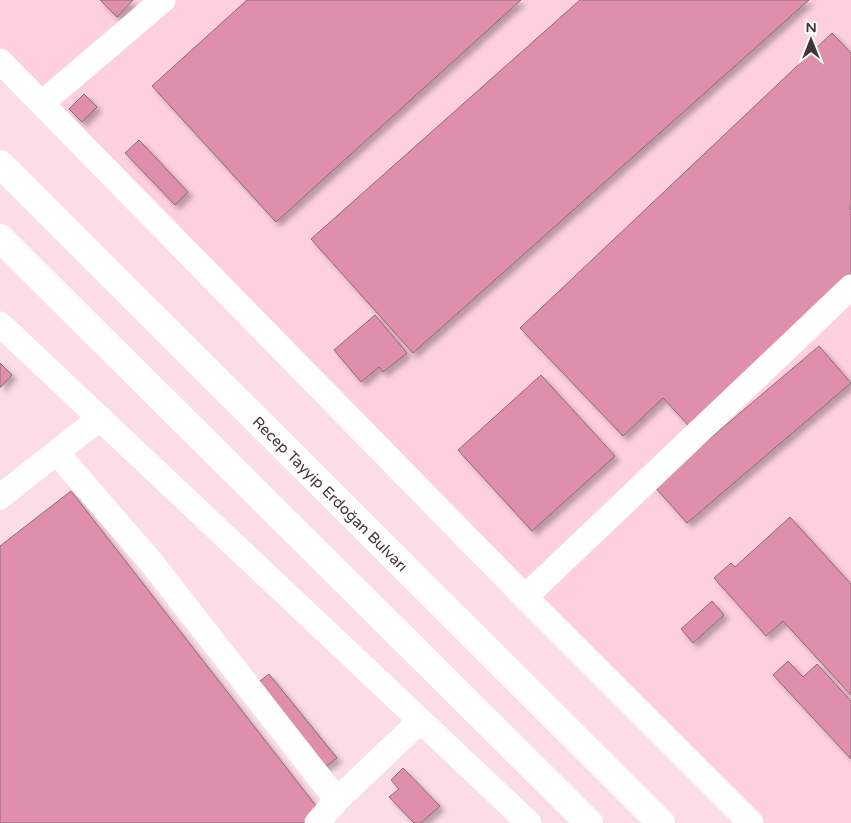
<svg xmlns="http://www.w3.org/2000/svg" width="851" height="823" font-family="'Varela Round',sans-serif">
	<defs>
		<filter id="shadow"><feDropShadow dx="4.5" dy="4.5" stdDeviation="2.5" flood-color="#0004"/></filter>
	</defs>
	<rect width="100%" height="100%" fill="#fcdce6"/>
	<path fill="#fecfde" d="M0,0H851V823H751L0,59Z"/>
	<path fill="#df8eab" stroke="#8d6a76" filter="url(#shadow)" d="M100,0H133L117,17Z
		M247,0H521L276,222L152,86Z
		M580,0H809L413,353L311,239Z
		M832,33L851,53V205L849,208L851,210V275L690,427L663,398L623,436L520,328Z
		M84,94L97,107L82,122L69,109Z
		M139,140L188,192L175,205L125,153Z
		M375,315L407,353L383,372L379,367L361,382L334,350Z
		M819,346L851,383L687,523L654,486Z
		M0,363L12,375L1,387H0Z
		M541,375L615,456L532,531L458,450Z
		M71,491L320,811L304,823H0V546Z
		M790,517L851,584V695L783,621L766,636L714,578L731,563L735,567Z
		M712,601L724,615L693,643L681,629Z
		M788,661L803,677L817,664L851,701V759L773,675Z
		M269,674L337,758L324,768L256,684Z
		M403,768L440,806L421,823H414L389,797L399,789L391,780Z"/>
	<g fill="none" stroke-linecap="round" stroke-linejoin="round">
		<path stroke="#fff" stroke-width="25" d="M0,61L525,597L751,823
			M42,103L163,0
			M0,324L529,823
			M57,453L151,562L337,800
			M0,497L100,418
			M525,597L851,287
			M317,823L337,800L420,721"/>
		<path stroke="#fff" stroke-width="28" d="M0,164L661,823
			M0,238L589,823"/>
	</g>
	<g text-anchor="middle" stroke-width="4" stroke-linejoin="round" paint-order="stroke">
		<g font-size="15" fill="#433439" stroke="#fff">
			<text transform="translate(330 494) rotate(45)" y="5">Recep Tayyip Erdoğan Bulvarı</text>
		</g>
	</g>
	<g transform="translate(811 40)" stroke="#ffffff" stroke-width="4" paint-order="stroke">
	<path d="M0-4L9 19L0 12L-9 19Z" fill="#433439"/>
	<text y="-8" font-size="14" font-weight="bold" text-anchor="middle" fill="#433439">N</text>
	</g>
</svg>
